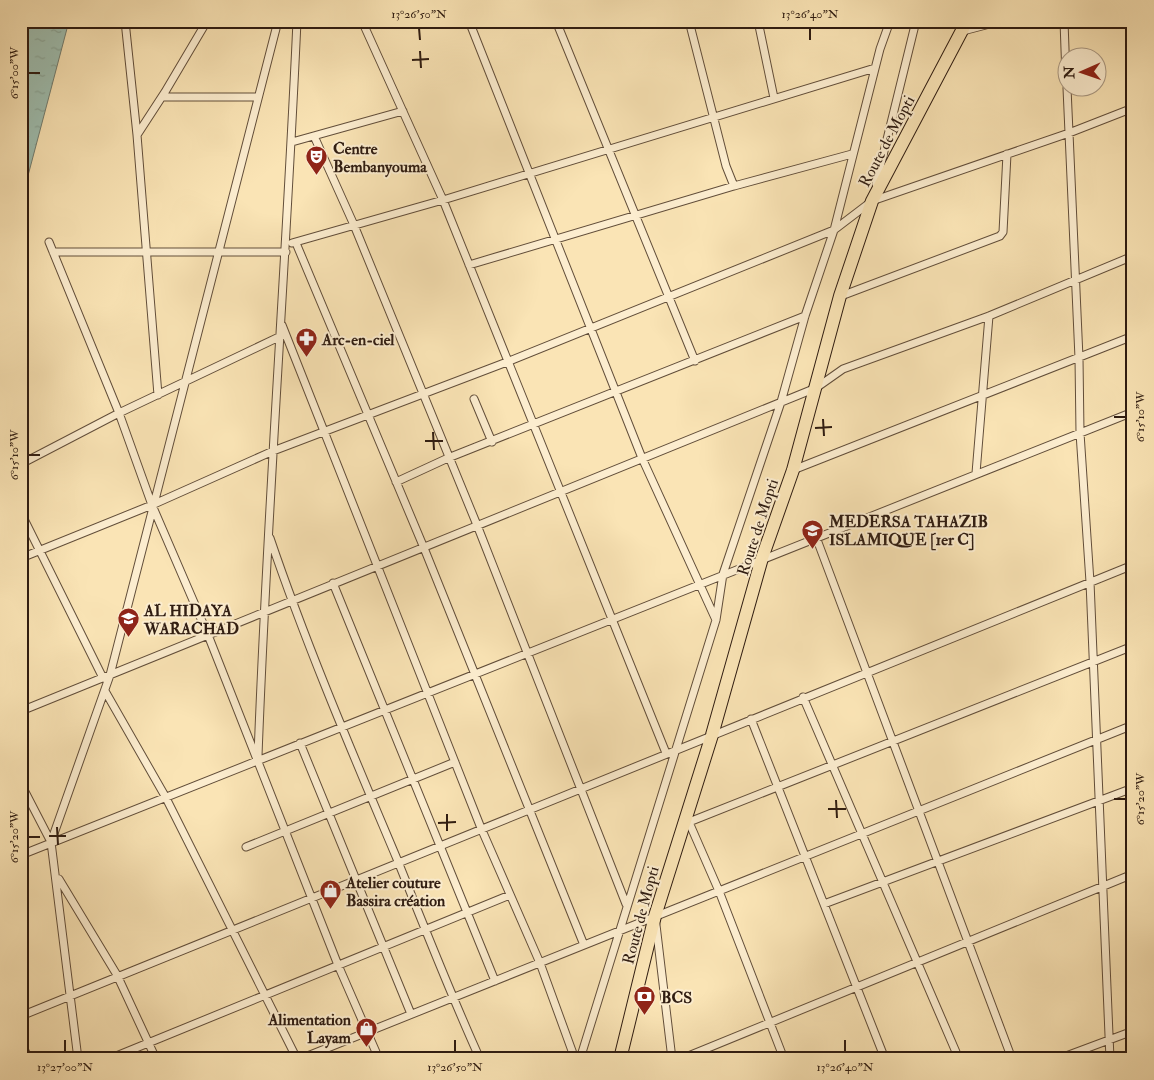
<svg xmlns="http://www.w3.org/2000/svg" width="1154" height="1080" font-family="'IM FELL Double Pica',serif">
	<defs>
		<pattern id="water-ripples" width="26" height="14" patternUnits="userSpaceOnUse" patternTransform="scale(1.25)"><rect width="26" height="14" fill="#9ebeb0"/><path d="M2 4q2-2 4 0t4 0M15 11q2-2 4 0t4 0" fill="none" stroke="#88a396"/></pattern>
	</defs>
	<rect width="100%" height="100%" fill="#fae4b5"/>
	<filter id="stains"><feTurbulence type="fractalNoise" baseFrequency=".004" numOctaves="4"/><feColorMatrix values="0 0 0 0 .2 0 0 0 0 .09 0 0 0 0 .02 0 0 0 .5 -.17"/></filter>
	<radialGradient id="worn" r=".72"><stop offset=".6" stop-color="#630" stop-opacity="0"/><stop offset="1" stop-color="#630" stop-opacity=".3"/></radialGradient>
	<path fill="url(#water-ripples)" stroke="#727d70" d="M21,21H69L21,202Z"/>
	<g fill="none" stroke-linecap="round" stroke-linejoin="round">
		<defs>
			<path id="street" d="M125,21L137,135
				M362,21L443,200L666,753
				M469,21L642,458L716,620
				M556,21L695,361
				M689,21L726,166L734,186
				M758,21L774,98
				M1064,21L1066,77
				M963,31L1001,21
				M1067,88L1079,358L1080,433L1090,582L1110,1059
				M162,97H257
				M314,136L354,225L477,525L626,904
				M292,142L403,111
				M876,184L916,21
				M49,242L119,413L152,505L208,635L338,965L379,1059
				M292,243L443,200L875,68
				M296,243L424,548L584,945
				M53,252H286
				M469,265L734,186L852,154
				M841,296L1000,236L1003,232L1007,154
				M282,325L481,828L540,963L575,1059
				M158,395L137,135L165,92L207,21
				M474,399L492,442
				M21,464L119,413L281,336
				M793,470L1133,336
				M976,473L989,316
				M396,482L448,458L805,316
				M21,513L103,678
				M816,537L1012,1059
				M270,538C307,647 352,752 397,859C424,926 450,993 480,1059
				M21,558L152,505L273,451L507,362L834,230L872,201L1069,133L1133,108
				M333,583L495,981
				M105,691L165,796L297,1059
				M803,697L959,1059
				M21,711L816,388L843,369L989,316L1133,256
				M751,719L885,1059
				M300,743L411,1014
				M258,756C267,511 286,266 297,21
				M21,784L51,842
				M688,820L719,891L784,1059
				M689,822L1133,646
				M246,847L455,762
				M21,855L1133,412
				M59,879L117,975L156,1059
				M824,904L1133,788
				M656,925L672,1059
				M21,1016L1133,565
				M21,1043L29,1059
				M78,1059L51,842L110,675L278,21
				M109,1059L510,895
				M300,1059L1133,725
				M580,1059L716,620L723,574L781,402L805,316L834,230L880,49L890,21
				M681,1059L1133,874
				M1058,1059L1133,1031"/>
			<path id="highway" d="M620,1059L655,916L712,735L762,558L793,470L840,296L872,201L967,21"/>
		</defs>
		<use href="#street" stroke="#624e3a" stroke-width="9"/>
		<use href="#highway" stroke="#2f1c11" stroke-width="14"/>
		<use href="#street" stroke="#fcedcf" stroke-width="7"/>
		<use href="#highway" stroke="#fae4b5" stroke-width="12"/>
	</g>
	<path fill="none" stroke="#2f1c11" stroke-width="2" d="M419,28L420,40M810,28V40M420,51L421,68M412,60L429,59M28,73H40M1114,417H1126M823,419L824,436M815,428L832,427M433,432L434,450M425,441H443M28,455H40M1114,799H1126M836,800L837,818M828,809H846M447,814V831M438,823L456,822M57,827L58,845M49,836H66M28,837H40M65,1040V1052M455,1040V1052M845,1040V1052"/>
	<defs>
		<symbol id="theatre-pin" viewBox="-11 -11 22 30"><path d="M0 17L-7.5 6A9.5 9.5 0 1 1 7.5 6Z" fill="#8f2418" stroke="#fcedcf"/><path d="M-5-5.5Q0-4 5-5.5V0Q5 5 0 6Q-5 5-5 0ZM-3.3-2.5H-1v1.5H-3.3ZM1-2.5H3.3v1.5H1ZM-2.8 1Q0 5.5 2.8 1Z" fill="#fff"/></symbol>
		<symbol id="pharmacy-pin" viewBox="-11 -11 22 30"><path d="M0 17L-7.5 6A9.5 9.5 0 1 1 7.5 6Z" fill="#8f2418" stroke="#fcedcf"/><path d="M-2-6h4v4h4v4h-4v4h-4v-4h-4v-4h4Z" fill="#fff"/></symbol>
		<symbol id="school-pin" viewBox="-11 -11 22 30"><path d="M0 17L-7.5 6A9.5 9.5 0 1 1 7.5 6Z" fill="#8f2418" stroke="#fcedcf"/><path d="M0-5L7-2L0 1L-7-2ZM-4 1L0 2.5L4 1V4Q0 6-4 4Z" fill="#fff"/></symbol>
		<symbol id="shop-pin" viewBox="-11 -11 22 30"><path d="M0 17L-7.5 6A9.5 9.5 0 1 1 7.5 6Z" fill="#8f2418" stroke="#fcedcf"/><path d="M-5-2.5h2.3a2.7 3.5 0 0 1 5.4 0H5L5.5 6h-11ZM-1.5-2.5h3a1.5 2.3 0 0 0-3 0Z" fill="#fff"/></symbol>
		<symbol id="bank-pin" viewBox="-11 -11 22 30"><path d="M0 17L-7.5 6A9.5 9.5 0 1 1 7.5 6Z" fill="#8f2418" stroke="#fcedcf"/><path d="M-6-4H6V4H-6ZM0-2.3a2.3 2.3 0 1 0 0 4.6a2.3 2.3 0 1 0 0-4.6Z" fill="#fff"/></symbol>
	</defs>
	<g fill-rule="evenodd">
		<use href="#theatre-pin" x="304" y="144" width="25" height="34"/>
		<use href="#pharmacy-pin" x="294" y="326" width="25" height="34"/>
		<use href="#school-pin" x="800" y="518" width="25" height="34"/>
		<use href="#school-pin" x="116" y="606" width="25" height="34"/>
		<use href="#shop-pin" x="318" y="878" width="25" height="34"/>
		<use href="#bank-pin" x="632" y="984" width="25" height="34"/>
		<use href="#shop-pin" x="354" y="1016" width="25" height="34"/>
	</g>
	<g text-anchor="middle" stroke-width="4" stroke-linejoin="round" paint-order="stroke">
		<g font-size="16" fill="#2f1c11" stroke="#fcedcf">
			<text transform="translate(886 141) rotate(-62)" y="6">Route de Mopti</text>
			<text transform="translate(757 527) rotate(-72)" y="6">Route de Mopti</text>
			<text transform="translate(640 915) rotate(-75)" y="6">Route de Mopti</text>
		</g>
		<g font-size="16" font-weight="bold" fill="#2f1c11" stroke="#fcedcf" text-anchor="start">
			<text x="333" y="154">Centre<tspan x="333" dy="18">Bembanyouma</tspan></text>
			<text x="322" y="345">Arc-en-ciel</text>
			<text x="829" y="527">MEDERSA TAHAZIB<tspan x="829" dy="18">ISLAMIQUE [1er C]</tspan></text>
			<text x="144" y="616">AL HIDAYA<tspan x="144" dy="18">WARACHAD</tspan></text>
			<text x="346" y="888">Atelier couture<tspan x="346" dy="18">Bassira création</tspan></text>
			<text x="661" y="1003">BCS</text>
			<text x="351" y="1025" text-anchor="end">Alimentation<tspan x="351" dy="18">Layam</tspan></text>
		</g>
	</g>
	<rect width="1154" height="1080" fill="none" stroke="#fae4b5" stroke-width="55"/>
	<g transform="translate(1082 72) rotate(268)"><circle r="24" fill="#fcedcf" stroke="#aa9983"/>
	<path d="M0-4L9 19L0 12L-9 19Z" fill="#8f2418"/>
	<text y="-8" font-size="14" font-weight="bold" text-anchor="middle" fill="#2f1c11">N</text>
	</g>
	<rect x="28" y="28" width="1098" height="1024" fill="none" stroke="#2f1c11" stroke-width="2"/>
	<g font-size="12" text-anchor="middle" fill="#2f1c11">
		<text x="419" y="18">13°26'50"N</text>
		<text x="810" y="18">13°26'40"N</text>
		<text transform="translate(14 73) rotate(-90)" y="4">6°15'00"W</text>
		<text transform="translate(1140 417) rotate(-90)" y="4">6°15'10"W</text>
		<text transform="translate(14 455) rotate(-90)" y="4">6°15'10"W</text>
		<text transform="translate(1140 799) rotate(-90)" y="4">6°15'20"W</text>
		<text transform="translate(14 837) rotate(-90)" y="4">6°15'20"W</text>
		<text x="65" y="1071">13°27'00"N</text>
		<text x="455" y="1071">13°26'50"N</text>
		<text x="845" y="1071">13°26'40"N</text>
	</g>
	<rect width="100%" height="100%" filter="url(#stains)"/>
	<rect width="100%" height="100%" fill="url(#worn)"/>
</svg>
